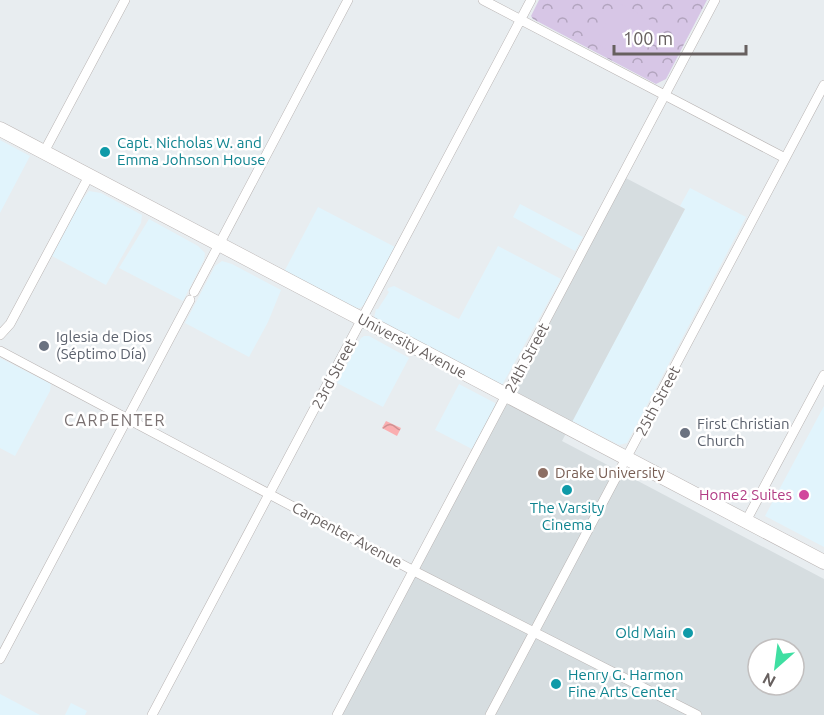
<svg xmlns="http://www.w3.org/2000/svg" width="824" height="715" font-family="Ubuntu,sans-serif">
	<defs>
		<pattern id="park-crowns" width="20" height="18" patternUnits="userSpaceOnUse" patternTransform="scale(1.5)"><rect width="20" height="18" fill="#d7c6e6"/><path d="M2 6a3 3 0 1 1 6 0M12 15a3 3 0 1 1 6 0" fill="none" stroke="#b2a4be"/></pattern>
		<pattern id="water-waves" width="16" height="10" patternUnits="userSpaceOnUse" patternTransform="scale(1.5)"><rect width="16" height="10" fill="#faaeb0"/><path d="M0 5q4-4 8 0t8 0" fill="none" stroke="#ce9192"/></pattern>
	</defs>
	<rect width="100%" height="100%" fill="#e8edf0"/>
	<path fill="#e1f4fc" d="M0,140L30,156L0,213Z
		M690,188L746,217L627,443L619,445L572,421L685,209L680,206Z
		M89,191L101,193L142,215L141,223L106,285L52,256L81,201Z
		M520,204L583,237L575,251L513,217Z
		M318,207L395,247L365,304L360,308H353L284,272Z
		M149,219L198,246L205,253L204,260L183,301L119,268Z
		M498,246L561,279L502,385H498L374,318L376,309H378L389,292L387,290L388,288L394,286L459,319Z
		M222,261L232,264L281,290L268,322L249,357L185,323L215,266Z
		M364,336H369L409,358L383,407L337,383L361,338Z
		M0,358L51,384L50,391L15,456L0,448Z
		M459,384L495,403V407L472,449L435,430Z
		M824,406V547L765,516Z
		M0,694L40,715H0Z
		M71,703L87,711L85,715H65Z"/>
	<path fill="#d6dde0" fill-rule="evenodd" d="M622,176L685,209L562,441L824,579V715H337ZM758,649H794V685H758Z"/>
	<path fill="url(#park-crowns)" d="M539,0H707L666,79L656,84L533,19L531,16Z"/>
	<path fill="#d7c6e6" d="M617,2L652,21L630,62L595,43Z"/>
	<path fill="url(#water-waves)" d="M386,421L401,428L397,436L382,428Z"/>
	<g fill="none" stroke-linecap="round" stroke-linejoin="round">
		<defs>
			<path id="street" d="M483,0L785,158
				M44,152L125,0
				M194,292L348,0
				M0,335L10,324L89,176
				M0,351L414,571L697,715
				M746,521L824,375
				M0,659L190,300
				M152,715L531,0
				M337,715L715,0
				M490,715L824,85"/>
			<path id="secondary" d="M0,129L824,562"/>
		</defs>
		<use href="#street" stroke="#b9b4b3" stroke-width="10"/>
		<use href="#secondary" stroke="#bbb5b4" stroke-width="15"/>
		<use href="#street" stroke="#fff" stroke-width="9"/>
		<use href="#secondary" stroke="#fff" stroke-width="14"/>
	</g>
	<g fill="#0f9aa8" stroke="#fff" stroke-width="2">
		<circle cx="105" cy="152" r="6"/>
		<circle cx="567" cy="490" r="6"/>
		<circle cx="688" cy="633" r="6"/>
		<circle cx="556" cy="684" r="6"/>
	</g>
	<g fill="#6b7280" stroke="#fff" stroke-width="2">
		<circle cx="44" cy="346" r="6"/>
		<circle cx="685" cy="433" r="6"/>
	</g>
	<circle fill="#8d6e63" stroke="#fff" stroke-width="2" cx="543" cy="473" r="6"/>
	<circle fill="#d1479c" stroke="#fff" stroke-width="2" cx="804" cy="495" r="6"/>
	<g text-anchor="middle" stroke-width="5" stroke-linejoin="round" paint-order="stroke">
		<g font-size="15" fill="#0d838f" stroke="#fff" text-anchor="start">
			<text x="117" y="148">Capt. Nicholas W. and<tspan x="117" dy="17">Emma Johnson House</tspan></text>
			<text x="567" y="513" text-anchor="middle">The Varsity<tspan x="567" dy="17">Cinema</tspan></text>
			<text x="676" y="638" text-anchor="end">Old Main</text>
			<text x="568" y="680">Henry G. Harmon<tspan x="568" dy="17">Fine Arts Center</tspan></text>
		</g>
		<g font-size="15" fill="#5b616d" stroke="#fff" text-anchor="start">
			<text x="56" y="342">Iglesia de Dios<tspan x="56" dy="17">(Séptimo Día)</tspan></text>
			<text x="697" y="429">First Christian<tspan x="697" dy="17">Church</tspan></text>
		</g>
		<g font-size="15" fill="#67605f" stroke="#fff">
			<text transform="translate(412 346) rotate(28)" y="5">University Avenue</text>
			<text transform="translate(527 358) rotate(-62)" y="5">24th Street</text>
			<text transform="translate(334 374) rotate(-62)" y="5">23rd Street</text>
			<text transform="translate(658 401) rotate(-62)" y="5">25th Street</text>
			<text transform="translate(347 535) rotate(28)" y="5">Carpenter Avenue</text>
		</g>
		<g font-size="15" fill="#785e54" stroke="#fff" text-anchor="start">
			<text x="555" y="478">Drake University</text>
		</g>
		<g font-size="15" fill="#b23c85" stroke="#fff" text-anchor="end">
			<text x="792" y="500">Home2 Suites</text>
		</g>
		<g font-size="16" letter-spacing="1.5" fill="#797070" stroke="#fff">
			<text x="115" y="426">CARPENTER</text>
		</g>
	</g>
	<g transform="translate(776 667) rotate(208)"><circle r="28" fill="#ffffff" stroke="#c2bfbf" stroke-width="1.5"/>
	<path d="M0-4.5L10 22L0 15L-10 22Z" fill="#3fdfa2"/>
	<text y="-9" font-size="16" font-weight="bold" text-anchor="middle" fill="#67605f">N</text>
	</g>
	<path d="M614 45v9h132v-9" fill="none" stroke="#67605f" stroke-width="3"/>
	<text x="623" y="45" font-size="18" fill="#67605f" stroke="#ffffff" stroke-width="4.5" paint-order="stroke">100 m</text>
</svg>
